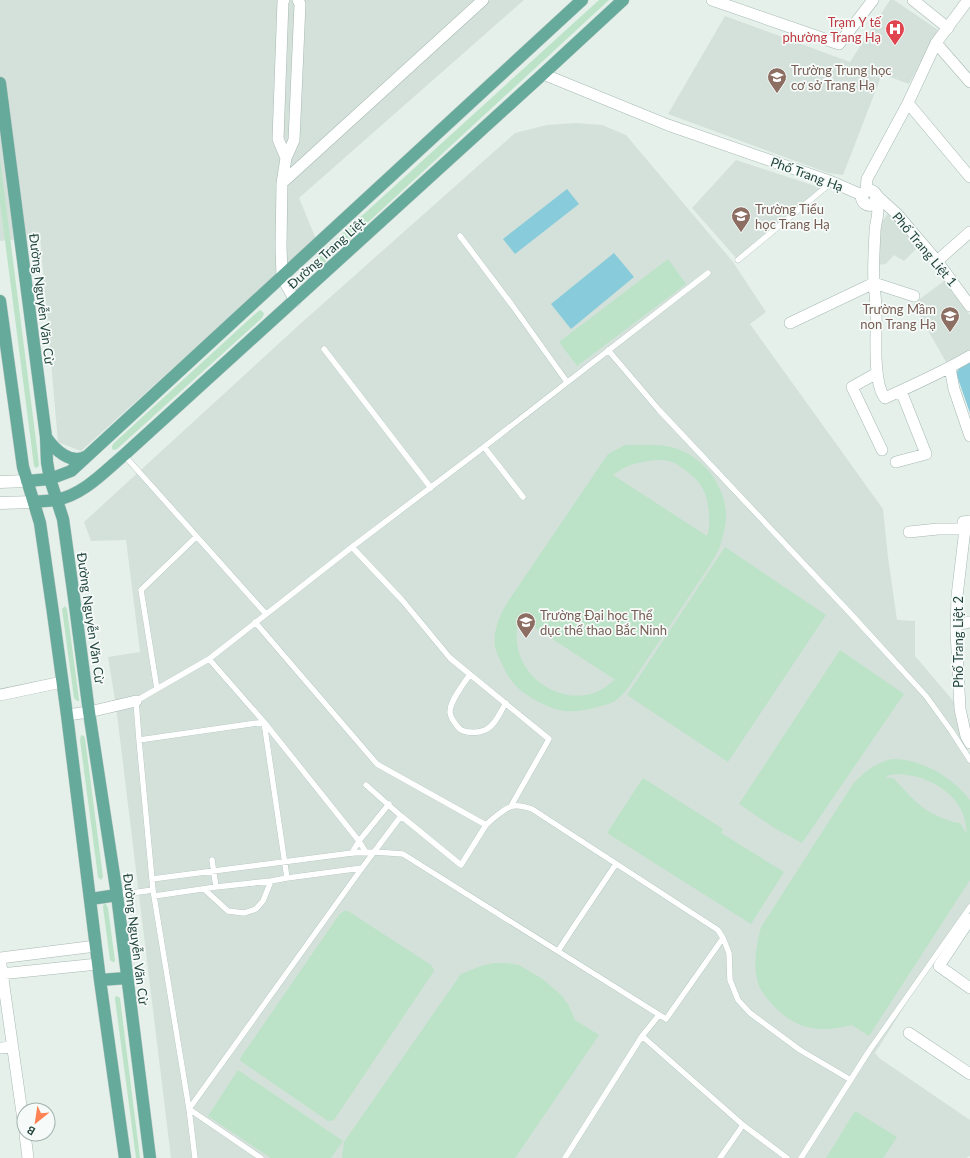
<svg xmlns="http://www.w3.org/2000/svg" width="970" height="1158" font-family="Lato,sans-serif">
	<rect width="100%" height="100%" fill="#e5f0eb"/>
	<path fill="#d3e1da" d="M0,0H524L299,198L316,239L81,451L58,442L40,237L0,241Z
		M890,0H894L938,30L909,84L882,74L843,175L828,173L668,114L725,16L850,62Z
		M575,123L602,125L626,135L733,262L766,312L750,324L883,509L888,557L897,620L915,621V656L955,703L956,718L961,736L970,754V903L875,1053L879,1058L970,1120V1156L966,1158H171L116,706L108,657L140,652L126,540L91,541L84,522L299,325L515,133L547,125Z
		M736,160L821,188L737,259L692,208Z
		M888,214L921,244L904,261L894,255L886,264L876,265L875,230Z
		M944,281L970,315V350L946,362L913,304Z"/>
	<path fill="#bce3c7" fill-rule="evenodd" d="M599,0H609L312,274L307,273L306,270L307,267L321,253Z
		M0,159L38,456L39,466L36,468L34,466L0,202Z
		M668,259L686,284L577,366L559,342Z
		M260,310L263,312L264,314L262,318L117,449L114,450L112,449V446L114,443L255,314Z
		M625,445C640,445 656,444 671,447C701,454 726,485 726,516C726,525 722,541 719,549C716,555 712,562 708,568L628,688C624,693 620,697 615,701C610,704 603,705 598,707C587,710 575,712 565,711C549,709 527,697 516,686C511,681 506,673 503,666C500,659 496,653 495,646C493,629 500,614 509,600L608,454ZM656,460C661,460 667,460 672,462C676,463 681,467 685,470C702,482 708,494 709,515C709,522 710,529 707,536L613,475C628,464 638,462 656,460ZM520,615V618L614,679L616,678C579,719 511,683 517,630C517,624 518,620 520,615Z
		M725,547L826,615L728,762L627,695Z
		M65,606L67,609L79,699V701H77L74,698L62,609Z
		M840,650L904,694L802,843L776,829L739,804Z
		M81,735L84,736L85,738L103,877L101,880L98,877L80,740Z
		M892,759C922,759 952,777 970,800V880L869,1036L852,1025C818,1034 794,1029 771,1003C765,996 758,988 757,979C753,962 757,943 761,927L853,784C864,772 875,763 892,759ZM898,774C904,775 911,775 917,777C937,782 958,797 964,817C965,822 967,828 966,833L960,823C954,823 948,820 942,818C918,808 911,796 893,778H885L889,775Z
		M643,778L723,829L721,833L784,872L751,924L607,833Z
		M104,903L106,904L108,908L115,961L114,962H113L110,960L103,907Z
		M344,911H348L431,965L433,968L434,971L334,1120L328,1121L242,1062L240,1060L241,1057L339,915Z
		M494,963H506L519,965L544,980L562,996L568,1004L575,1020L599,1035L515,1158H342L344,1142L461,974L481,966Z
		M117,996L120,998L140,1158H136L115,999V997Z
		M238,1070L343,1141L331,1158H271L208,1116Z
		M855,1111L897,1137L883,1158H826Z"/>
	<path fill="#88cbda" d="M567,189L579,204L515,254L503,239Z
		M614,253L634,277L571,329L551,304Z
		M970,361V413L956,373L961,366Z"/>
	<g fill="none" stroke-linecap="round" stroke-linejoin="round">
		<defs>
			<path id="service" d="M460,236L512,305L567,382
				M738,260L832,182
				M324,349L431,488
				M608,350L659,410L850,613L926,696L952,732L970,760
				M484,447L523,497
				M124,455L266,614
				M352,547L402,600L450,658L549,739L511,806
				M255,622L377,764L486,825L461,865L401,816L366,785
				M209,659L264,722L359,841L365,851
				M470,674C464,684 450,700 450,712C450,717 457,727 461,730C467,733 479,733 485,730C495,726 500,712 506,703
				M157,689L141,590L196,537
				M139,740L264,722L287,878
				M486,825C491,820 506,807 513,806C519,805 526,807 532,809L718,930L723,938L729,953L730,980L738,1000L750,1013L800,1050L851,1080
				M352,853L359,841L389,804
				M212,860L216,887
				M152,879L352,853L375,852L403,854L666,1019L723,938
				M204,889L228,911L244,913L256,909L263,901L271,881
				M117,895L153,890
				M154,896L216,887L271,881L287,878L362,868
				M558,951L573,928L616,864
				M642,1036L743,1125L787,1158
				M195,1158L189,1109L153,890L139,740L136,701L209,659L352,547L484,447L708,273
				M261,1158L189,1109L362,868L401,816
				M565,1158L642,1036L659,1015
				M720,1158L743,1125
				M801,1158L869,1051L970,907"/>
			<path id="minor" d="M284,0L283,1L278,139L286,158
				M712,0L839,44L873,0
				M913,0L948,28
				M936,43L970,82
				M543,74L668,125L832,182L862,195L866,191L867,179L908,103L936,43L968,0
				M908,103L970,177
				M282,183L483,0
				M876,195L897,214L937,261L970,306
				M876,202C881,211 875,222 875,232C874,249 873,266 874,284C875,293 876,302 876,311C877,332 872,382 885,398C914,385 943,372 970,356
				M937,261L970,232
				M295,301L282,277L281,246L282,183L286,158L294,140L300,4L298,0
				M790,323L874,283L914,296
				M950,368L954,389L970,436
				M877,373L852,387L882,450
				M896,462L926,454L901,391
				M970,521L963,522L965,529L957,596L956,631L960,709L966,736L970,743
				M909,532L938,529H965
				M956,625L970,622
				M0,695L62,682
				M67,715L89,712L136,701
				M970,919L939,966L970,988
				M0,958L24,1127
				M0,958L96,946
				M0,974L98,964
				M909,1033L970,1074
				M0,1048L13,1047
				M25,1134L28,1158"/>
			<path id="tertiary" d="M862,195C861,202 867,207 874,204L877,197C875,192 871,189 866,191
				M0,482L27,481
				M0,503L34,502"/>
			<path id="primary" d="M0,83L46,437L47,462L50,479L63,519L74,598L89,712L117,895L150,1158
				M0,301L23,467L40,523L53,613L67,715L100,980L125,1158
				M46,437C54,449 71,466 87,456
				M27,481L50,479L71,471L582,0
				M34,502C41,501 49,501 56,500C83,495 104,472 124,455L543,74L623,0
				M91,899L117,895
				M100,980L127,978"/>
		</defs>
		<use href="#service" stroke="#a6b9b3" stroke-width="6"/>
		<use href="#minor" stroke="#a6b9b3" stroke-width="12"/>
		<use href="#tertiary" stroke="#a6b9b3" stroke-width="13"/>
		<use href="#primary" stroke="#c1cbc8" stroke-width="13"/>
		<use href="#service" stroke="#fff" stroke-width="5.5"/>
		<use href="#minor" stroke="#fff" stroke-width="11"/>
		<use href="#tertiary" stroke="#fff" stroke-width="12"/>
		<use href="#primary" stroke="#65aa9a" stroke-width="12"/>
	</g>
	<defs>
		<symbol id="hospital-pin" viewBox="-11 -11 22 30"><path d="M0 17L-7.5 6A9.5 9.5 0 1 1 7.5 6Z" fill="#e0444e" stroke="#f6fbf9"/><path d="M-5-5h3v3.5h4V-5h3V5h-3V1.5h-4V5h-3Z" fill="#fff"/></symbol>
		<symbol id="school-pin" viewBox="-11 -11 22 30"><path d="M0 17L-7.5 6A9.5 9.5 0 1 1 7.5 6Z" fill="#8d6e63" stroke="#f6fbf9"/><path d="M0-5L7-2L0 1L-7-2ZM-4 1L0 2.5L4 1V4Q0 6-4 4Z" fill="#fff"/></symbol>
		<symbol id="university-pin" viewBox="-11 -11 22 30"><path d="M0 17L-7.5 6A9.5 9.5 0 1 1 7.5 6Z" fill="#8d6e63" stroke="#f6fbf9"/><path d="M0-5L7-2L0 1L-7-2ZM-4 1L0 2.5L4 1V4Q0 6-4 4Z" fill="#fff"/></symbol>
	</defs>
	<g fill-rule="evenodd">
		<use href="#hospital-pin" x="884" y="18" width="22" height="30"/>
		<use href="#school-pin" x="766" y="66" width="22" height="30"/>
		<use href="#school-pin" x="730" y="205" width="22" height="30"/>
		<use href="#school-pin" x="939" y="305" width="22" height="30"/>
		<use href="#university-pin" x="515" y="611" width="22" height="30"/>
	</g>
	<g text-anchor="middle" stroke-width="3.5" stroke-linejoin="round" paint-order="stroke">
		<g font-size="13" fill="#be3a42" stroke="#f6fbf9" text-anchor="end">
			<text x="881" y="27">Trạm Y tế<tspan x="881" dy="15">phường Trang Hạ</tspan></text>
		</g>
		<g font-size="13" fill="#785e54" stroke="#f6fbf9" text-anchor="start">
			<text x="791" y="75">Trường Trung học<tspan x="791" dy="15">cơ sở Trang Hạ</tspan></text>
			<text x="755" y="214">Trường Tiểu<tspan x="755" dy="15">học Trang Hạ</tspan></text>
			<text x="936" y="314" text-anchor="end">Trường Mầm<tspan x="936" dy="15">non Trang Hạ</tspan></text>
			<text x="540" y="620">Trường Đại học Thể<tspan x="540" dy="15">dục thể thao Bắc Ninh</tspan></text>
		</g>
		<g font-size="13" fill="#21453c" stroke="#f6fbf9">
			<text transform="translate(807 174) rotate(20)" y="5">Phố Trang Hạ</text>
			<text transform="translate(925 249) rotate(50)" y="5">Phố Trang Liệt 1</text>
			<text transform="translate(326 253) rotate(-42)" y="5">Đường Trang Liệt</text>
			<text transform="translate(42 299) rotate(83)" y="5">Đường Nguyễn Văn Cừ</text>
			<text transform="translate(91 618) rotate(82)" y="5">Đường Nguyễn Văn Cừ</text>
			<text transform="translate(958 642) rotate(-90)" y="5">Phố Trang Liệt 2</text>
			<text transform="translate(136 939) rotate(83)" y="5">Đường Nguyễn Văn Cừ</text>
		</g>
	</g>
	<g transform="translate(36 1122) rotate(210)"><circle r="19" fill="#f6fbf9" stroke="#a1b2ad"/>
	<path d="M0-3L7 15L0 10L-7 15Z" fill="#ff8254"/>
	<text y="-6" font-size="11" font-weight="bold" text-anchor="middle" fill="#21453c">B</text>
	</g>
</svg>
